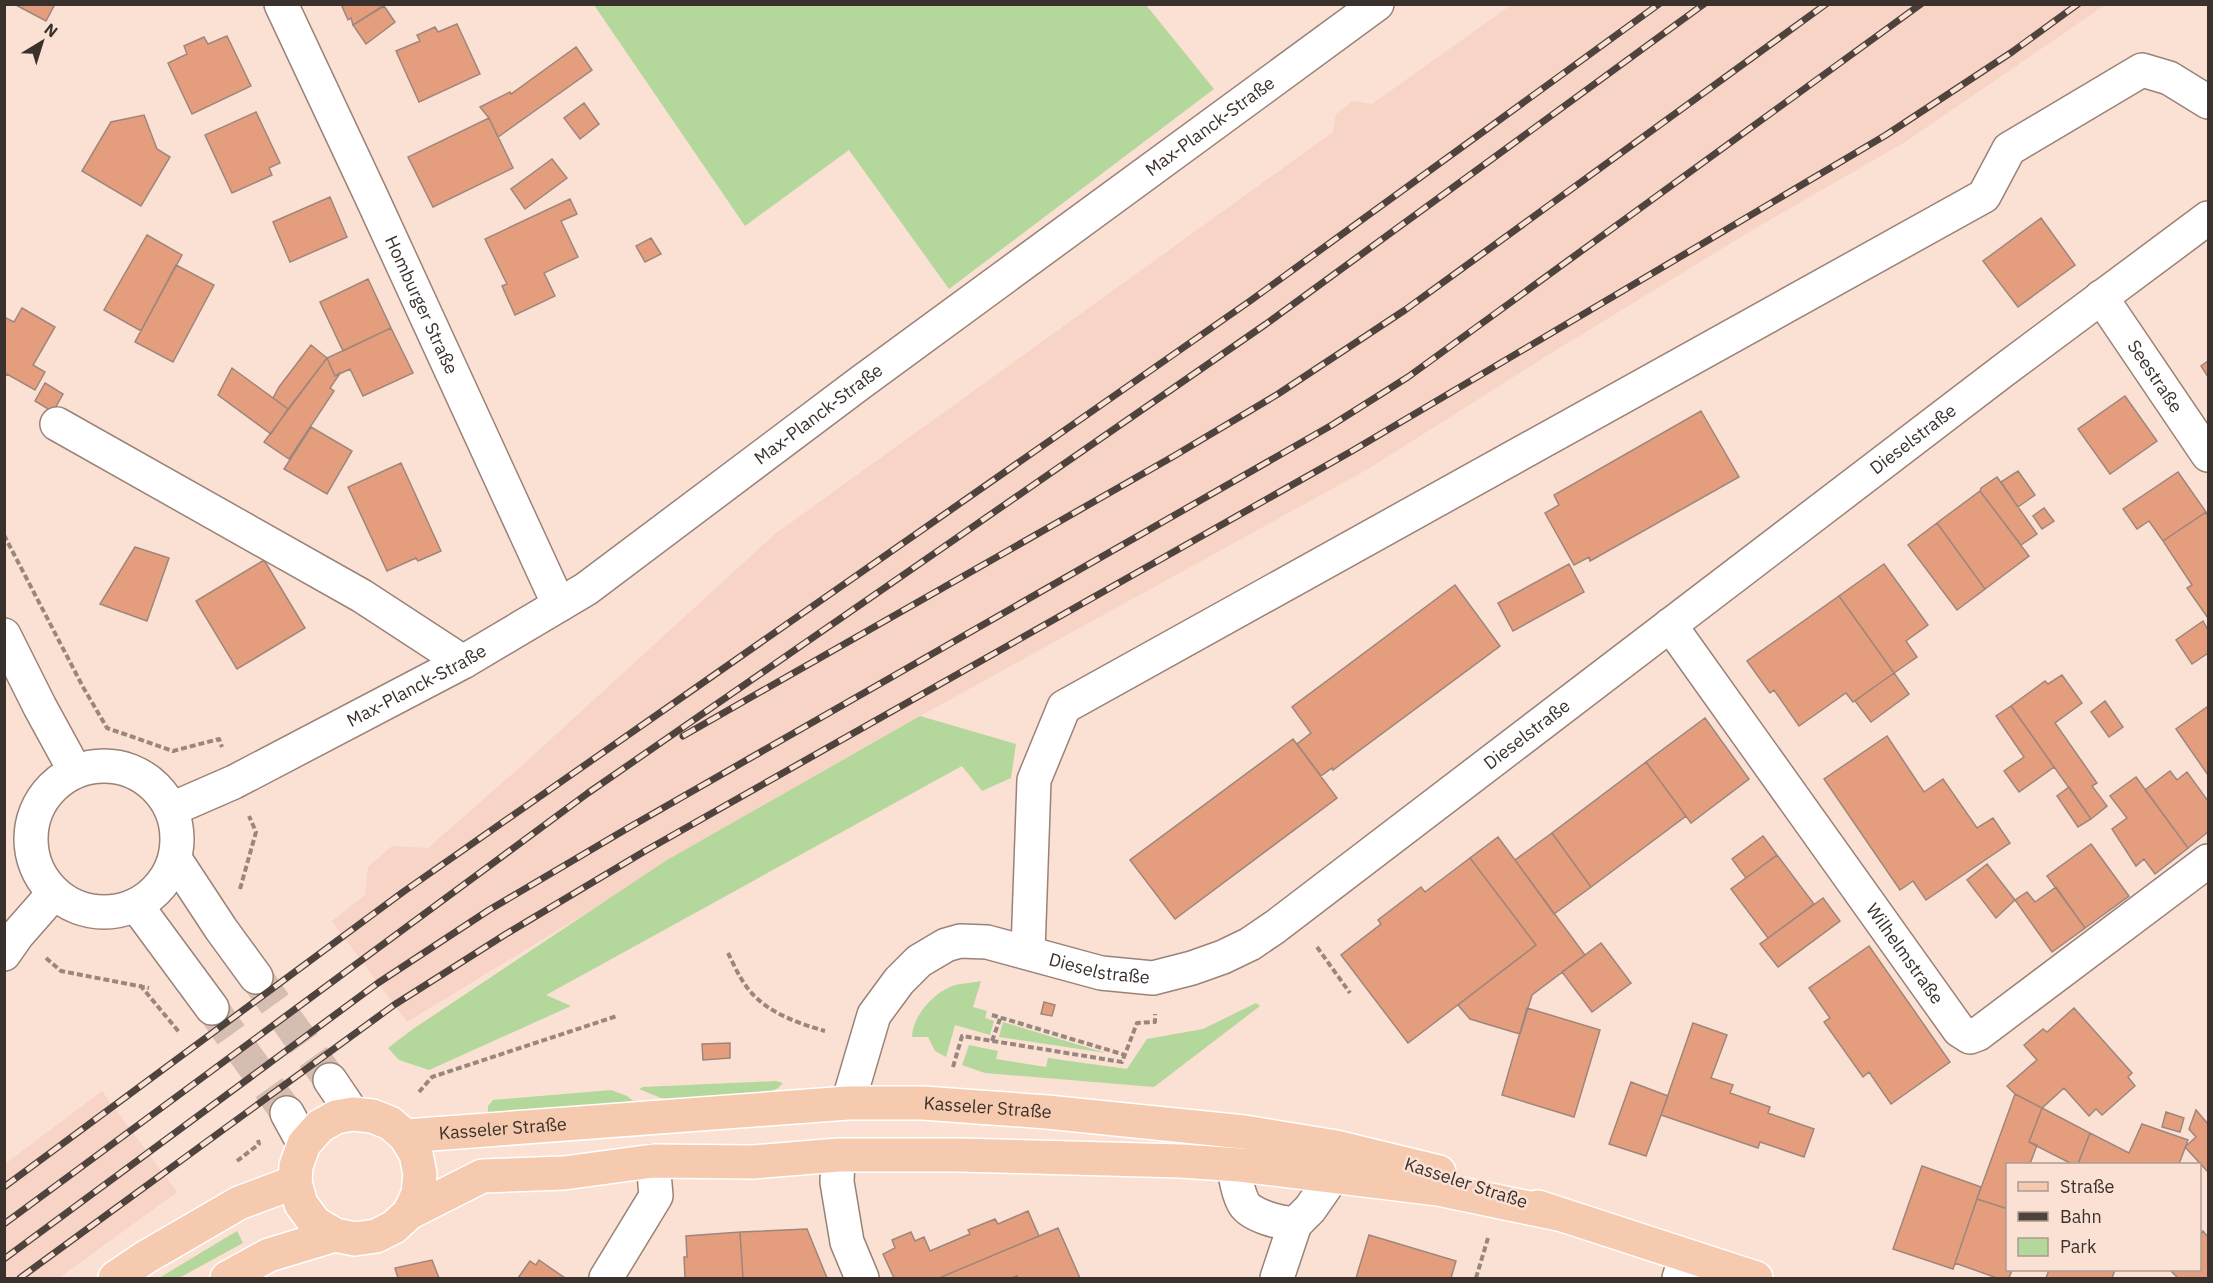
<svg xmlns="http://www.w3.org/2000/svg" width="2213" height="1283" font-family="'IBM Plex Sans',sans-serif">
	<rect width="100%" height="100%" fill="#fbe0d4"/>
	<path fill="#f7d4c5" d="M1511,5H2105L1905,142L1754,229L1553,352L1368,469L920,716L667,860L619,893L407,1022L332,921L365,895L368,867L392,846L428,848L527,761L775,534L1333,132L1336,114L1353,101L1372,104Z
		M102,1091L177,1192L59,1278H5V1164Z"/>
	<path fill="#b4d79b" d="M594,5H1146L1214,89L949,289L849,150L745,226Z
		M920,716L1016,744L1011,778L982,791L962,766L546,995L571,1006L429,1070L399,1060L388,1048L413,1029L667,860Z
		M981,981L973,1007L987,1011L985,1018L994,1021L990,1035L955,1025L946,1057L935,1051L928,1037H912C913,1015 933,994 952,986C961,983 972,983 981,981Z
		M1256,1003L1260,1006L1154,1087L985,1073L962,1065L969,1045L998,1051L996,1059L1046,1067L1048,1058L1127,1069L1147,1039L1203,1029Z
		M1003,1022L1106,1053L999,1037Z
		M776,1081L783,1083L778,1088L765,1095L681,1101L661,1098L639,1089L643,1087Z
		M611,1090L627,1096L637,1104L488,1116V1106L493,1100Z
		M237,1231L243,1243L179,1278H159Z"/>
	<path fill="#e59e7d" stroke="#9e867b" stroke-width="1.5" d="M14,4H55L46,21Z
		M341,4H386L353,25L351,18L348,20Z
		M384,6L395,22L366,44L353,25Z
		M457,24L480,74L419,102L396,51L420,41L417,35L435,27L438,32Z
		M227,36L251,86L192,114L168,63L187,54L184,46L204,37L208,44Z
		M576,47L592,70L498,137L489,118L480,107L510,92L511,94Z
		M584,103L599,124L580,139L564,118Z
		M256,112L280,163L269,168L272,175L232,193L205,135Z
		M144,115L157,149L170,157L141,206L82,171L111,122Z
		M489,118L513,168L433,207L408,157Z
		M552,159L567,178L525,209L511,189Z
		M330,197L347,237L290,262L273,222Z
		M570,199L577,214L561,221L578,257L544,273L555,296L515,315L502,286L507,284L485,239Z
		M2041,218L2075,265L2018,307L1983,261Z
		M147,235L182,255L141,331L104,310Z
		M651,238L661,254L645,262L636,246Z
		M176,265L214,285L173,362L135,342Z
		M368,279L391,328L343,351L320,302Z
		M22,308L55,327L33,365L45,372L35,390L7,374L4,378V317L14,322Z
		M391,328L413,373L363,396L350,369L335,376L327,358Z
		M311,345L327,358L288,409L273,398L279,387Z
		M327,358L335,376L341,372L330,388L334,391L289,459L264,442Z
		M2208,361V377L2201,366Z
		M232,368L288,409L271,434L218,395Z
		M45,383L63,394L53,412L35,401Z
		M2125,396L2157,441L2110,474L2078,429Z
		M1701,411L1739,477L1590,561L1589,557L1574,565L1545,513L1559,505L1554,495Z
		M311,427L352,451L327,494L284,469Z
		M401,463L441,551L418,561L416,558L387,571L348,487Z
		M2018,471L2035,495L2018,507L2001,482Z
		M2178,472L2206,512L2163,541L2149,521L2137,529L2123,509Z
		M1997,477L2037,534L2021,545L1980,491L1981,488Z
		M1980,491L2029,556L1985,589L1937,523Z
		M2044,508L2054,521L2042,529L2033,516Z
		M2206,512L2208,516V618L2187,588L2192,585L2163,541Z
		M1937,523L1985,589L1957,610L1908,545Z
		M135,547L169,558L147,621L100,604Z
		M264,560L305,628L237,669L196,601Z
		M1569,564L1584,592L1513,631L1498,603Z
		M1884,564L1928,625L1906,641L1917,657L1894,673L1839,596Z
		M1455,585L1500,646L1333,770L1332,768L1321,776L1297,744L1311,733L1292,707Z
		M1839,596L1894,673L1853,702L1846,693L1799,726L1774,690L1770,693L1747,661Z
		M2203,621L2208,630V653L2192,664L2176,640Z
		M1894,673L1909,694L1871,722L1855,701Z
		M2062,675L2082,703L2055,723L2097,783L2092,786L2107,806L2091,819L2011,706L2045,681L2048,684Z
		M2105,701L2123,727L2109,737L2091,712Z
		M2011,706L2054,767L2019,792L2004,771L2024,757L1996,716Z
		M2207,707L2208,708V775L2176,729Z
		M1705,718L1749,779L1691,823L1646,762Z
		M1887,736L1924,792L1943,779L1977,828L1993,818L2010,843L1926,900L1913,881L1900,890L1824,779Z
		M1293,739L1337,798L1175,919L1130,860Z
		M1646,762L1686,816L1591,887L1552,833Z
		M2170,771L2177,780L2187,772L2208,801V832L2188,848L2145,790Z
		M2136,777L2188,848L2155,874L2144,859L2136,866L2112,829L2127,818L2110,796Z
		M2069,787L2091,819L2078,827L2057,796Z
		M1552,833L1591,887L1554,914L1515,860Z
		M1763,836L1777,855L1746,878L1732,859Z
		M1498,837L1585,955L1532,995L1520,1034L1470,1019L1458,1005L1536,945L1470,858Z
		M2091,844L2129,896L2085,928L2047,876Z
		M1777,855L1814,904L1768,938L1731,889Z
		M1470,858L1536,945L1408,1043L1341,955L1381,924L1378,920L1421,887L1425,892Z
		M1987,864L2015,900L1996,918L1967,880Z
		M2056,887L2085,928L2052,952L2015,900L2027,892L2035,902Z
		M1823,898L1840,921L1778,967L1760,944Z
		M1601,943L1631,983L1592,1012L1562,972Z
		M1869,946L1950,1062L1891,1104L1869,1072L1863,1077L1824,1022L1830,1018L1809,988Z
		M1044,1002L1055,1005L1052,1016L1041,1014Z
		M1527,1008L1600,1030L1574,1117L1502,1095Z
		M2074,1008L2132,1073L2128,1077L2135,1086L2102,1115L2096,1109L2089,1116L2064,1088L2042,1108L2015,1094L2007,1086L2037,1060L2024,1045L2043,1029L2047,1032Z
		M1693,1023L1727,1035L1711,1078L1733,1085L1730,1093L1770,1107L1768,1113L1814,1129L1804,1157L1760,1142L1758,1148L1661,1115Z
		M730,1043V1058L703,1060L702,1044Z
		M1631,1082L1668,1096L1646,1156L1609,1144Z
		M2015,1094L2042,1108L2029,1142L2037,1145L2030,1164H2008V1209L1977,1199Z
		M2042,1108L2090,1133L2078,1164H2072L2029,1142Z
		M2196,1110L2208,1124V1172L2185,1147L2196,1137L2189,1129Z
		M2166,1112L2184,1118L2180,1132L2162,1127Z
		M2142,1124L2188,1140L2179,1164H2078L2090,1133L2129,1153Z
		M1922,1166L1981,1187L1953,1269L1893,1249Z
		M1977,1199L2008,1209V1270H2012L2009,1278H1997L1955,1263Z
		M1028,1211L1039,1236L939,1278H894L883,1254L895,1248L892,1240L911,1232L915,1241L924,1237L930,1251L970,1234L968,1230L995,1219L998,1224Z
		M1058,1228L1080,1278H1018L1017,1276L1012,1278H939Z
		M807,1229L827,1278H743L740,1232Z
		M2203,1231L2208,1237V1278H2178L2170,1270H2200V1235Z
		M740,1232L743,1278H685L684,1257H687L686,1236Z
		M1369,1235L1456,1261L1451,1278H1356Z
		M432,1260L439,1278H398L395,1268Z
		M539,1260L565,1278H518L530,1261L536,1265Z
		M2049,1270H2115L2112,1278H2046Z"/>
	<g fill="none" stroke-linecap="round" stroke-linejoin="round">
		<path stroke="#d5bdb2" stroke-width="33" stroke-dasharray="33 16" stroke-linecap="butt" d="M256,977L330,1080
			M212,1008L287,1113"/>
		<defs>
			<g id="minor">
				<path id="s1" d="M281,4L372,198L559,605"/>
				<path id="s2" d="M2101,297L2208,455"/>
				<path d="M57,424L362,596L463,662"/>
				<path id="s3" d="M1670,625L1959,1030L1970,1037L1978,1034L2208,861"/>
				<path d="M4,635L40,707L75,771"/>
				<circle cx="104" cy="839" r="73"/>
				<path id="s4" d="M172,809L234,782L463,662L586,589L860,383L1377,4"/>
				<path d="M175,859L221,929L256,977"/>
				<path d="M136,905L212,1008"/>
				<path d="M1028,951L1034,780L1064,707L1984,196L2009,149L2142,70L2169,78L2208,102"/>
				<path d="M4,954L18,934L54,893"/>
				<path d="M330,1080L353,1114"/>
				<path id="s5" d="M848,1103L874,1015L899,981L919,961L946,945L960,941L987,942L1101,973L1153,978L1192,968L1223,957L1250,944L1275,927L2004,370L2208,218"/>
				<path d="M287,1113L304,1144"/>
				<path d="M838,1155L837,1182L847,1242L862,1278"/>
				<path d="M1233,1165C1236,1177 1237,1191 1243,1202C1249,1216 1281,1223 1295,1224L1310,1209L1333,1176"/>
				<path d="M606,1278L656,1196L653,1161"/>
				<path d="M1277,1278L1295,1224"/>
				<path d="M1679,1278L1686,1256"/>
			</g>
			<g id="major">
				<path id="s6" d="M405,1136L848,1103H923L1047,1112L1244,1132L1336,1147L1439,1172"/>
				<path d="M1538,1207L1756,1278"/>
				<path d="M409,1213L418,1194L420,1174L416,1154L405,1136L390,1123L372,1116L353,1114L336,1117L320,1126L304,1144L296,1166L295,1182L301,1204L315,1223L335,1235L355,1239L376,1236L394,1227L409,1213L482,1176L564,1173L653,1161L753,1162L838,1155H958L1181,1161L1240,1165L1438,1189L1558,1214"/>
				<path d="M115,1278L146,1257L239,1203L295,1182"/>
				<path d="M227,1278L269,1255L335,1235"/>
			</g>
		</defs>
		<use href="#minor" stroke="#9b8277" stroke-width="36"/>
		<use href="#major" stroke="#fff" stroke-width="36"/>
		<path stroke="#99877e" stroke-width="4" stroke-dasharray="6 3" stroke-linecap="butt" d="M4,535L83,687L107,728L173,751L219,739L222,747
			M240,889L256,832L249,816
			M1317,947L1350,993
			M728,953C734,965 740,979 749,990C768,1013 797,1023 825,1031
			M46,958L61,971L149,988
			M140,985L179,1032
			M992,1015L1125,1055
			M992,1041L1000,1019
			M953,1067L962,1036L1122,1062L1137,1023L1155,1022V1014
			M419,1092L432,1077L617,1016
			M237,1161L259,1144L258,1140
			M1476,1278L1488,1238"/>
		<use href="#minor" stroke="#fff" stroke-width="33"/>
		<use href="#major" stroke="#f5caae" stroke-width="33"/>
		<defs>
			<path id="rail" d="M683,736L1174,456L1278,394L1405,310L1826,4
				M4,1187L403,892L1250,301L1659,4
				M4,1224L588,793L1266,324L1704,4
				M4,1259L378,983L489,910L628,828L1332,425L1408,377L1921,4
				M20,1278L394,1005L506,934L645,851L1352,451L1886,135L2012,52L2078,4"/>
		</defs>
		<use href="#rail" stroke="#4f433d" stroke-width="7"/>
		<use href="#rail" stroke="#fbe0d4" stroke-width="4.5" stroke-dasharray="14" stroke-linecap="butt"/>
	</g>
	<g text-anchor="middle" stroke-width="5" stroke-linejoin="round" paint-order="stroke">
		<g font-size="18" fill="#3b312c" stroke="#fbe0d4">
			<text dy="6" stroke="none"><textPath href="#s4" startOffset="1246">Max-Planck-Straße</textPath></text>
			<text dy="6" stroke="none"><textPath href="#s1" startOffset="332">Homburger Straße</textPath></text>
			<text dy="6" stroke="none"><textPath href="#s2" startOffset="96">Seestraße</textPath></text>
			<text dy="6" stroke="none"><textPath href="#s4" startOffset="760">Max-Planck-Straße</textPath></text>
			<text dy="6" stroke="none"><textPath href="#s5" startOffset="1342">Dieselstraße</textPath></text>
			<text dy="6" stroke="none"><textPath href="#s4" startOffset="274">Max-Planck-Straße</textPath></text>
			<text dy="6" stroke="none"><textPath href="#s5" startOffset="856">Dieselstraße</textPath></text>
			<text dy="6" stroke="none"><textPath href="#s3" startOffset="404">Wilhelmstraße</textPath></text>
			<text dy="6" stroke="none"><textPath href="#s5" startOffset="351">Dieselstraße</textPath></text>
			<text dy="6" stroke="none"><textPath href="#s6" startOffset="584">Kasseler Straße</textPath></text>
			<text dy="6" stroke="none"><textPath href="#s6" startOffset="98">Kasseler Straße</textPath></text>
			<text transform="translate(1466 1183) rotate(18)" y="6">Kasseler Straße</text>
		</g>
	</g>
	<rect width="2213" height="1283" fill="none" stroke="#3b312c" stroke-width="12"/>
	<rect x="2006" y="1163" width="195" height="108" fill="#fbe0d4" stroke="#ae9a91" stroke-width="1.5"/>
	<rect x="2018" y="1182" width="30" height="9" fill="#f5caae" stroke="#ae9a91" stroke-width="1.5"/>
	<text x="2060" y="1193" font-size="18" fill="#3b312c">Straße</text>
	<rect x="2018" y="1212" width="30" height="9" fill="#4f433d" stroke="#ae9a91" stroke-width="1.5"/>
	<text x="2060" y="1223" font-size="18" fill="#3b312c">Bahn</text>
	<rect x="2018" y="1238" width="30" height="18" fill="#b4d79b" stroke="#ae9a91" stroke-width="1.5"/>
	<text x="2060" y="1253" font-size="18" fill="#3b312c">Park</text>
	<g transform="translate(42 42) rotate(38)" stroke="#fbe0d4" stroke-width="4.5" paint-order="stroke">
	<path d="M0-4.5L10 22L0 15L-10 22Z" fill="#3b312c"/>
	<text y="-9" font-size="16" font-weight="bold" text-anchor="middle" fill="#3b312c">N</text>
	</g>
</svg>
